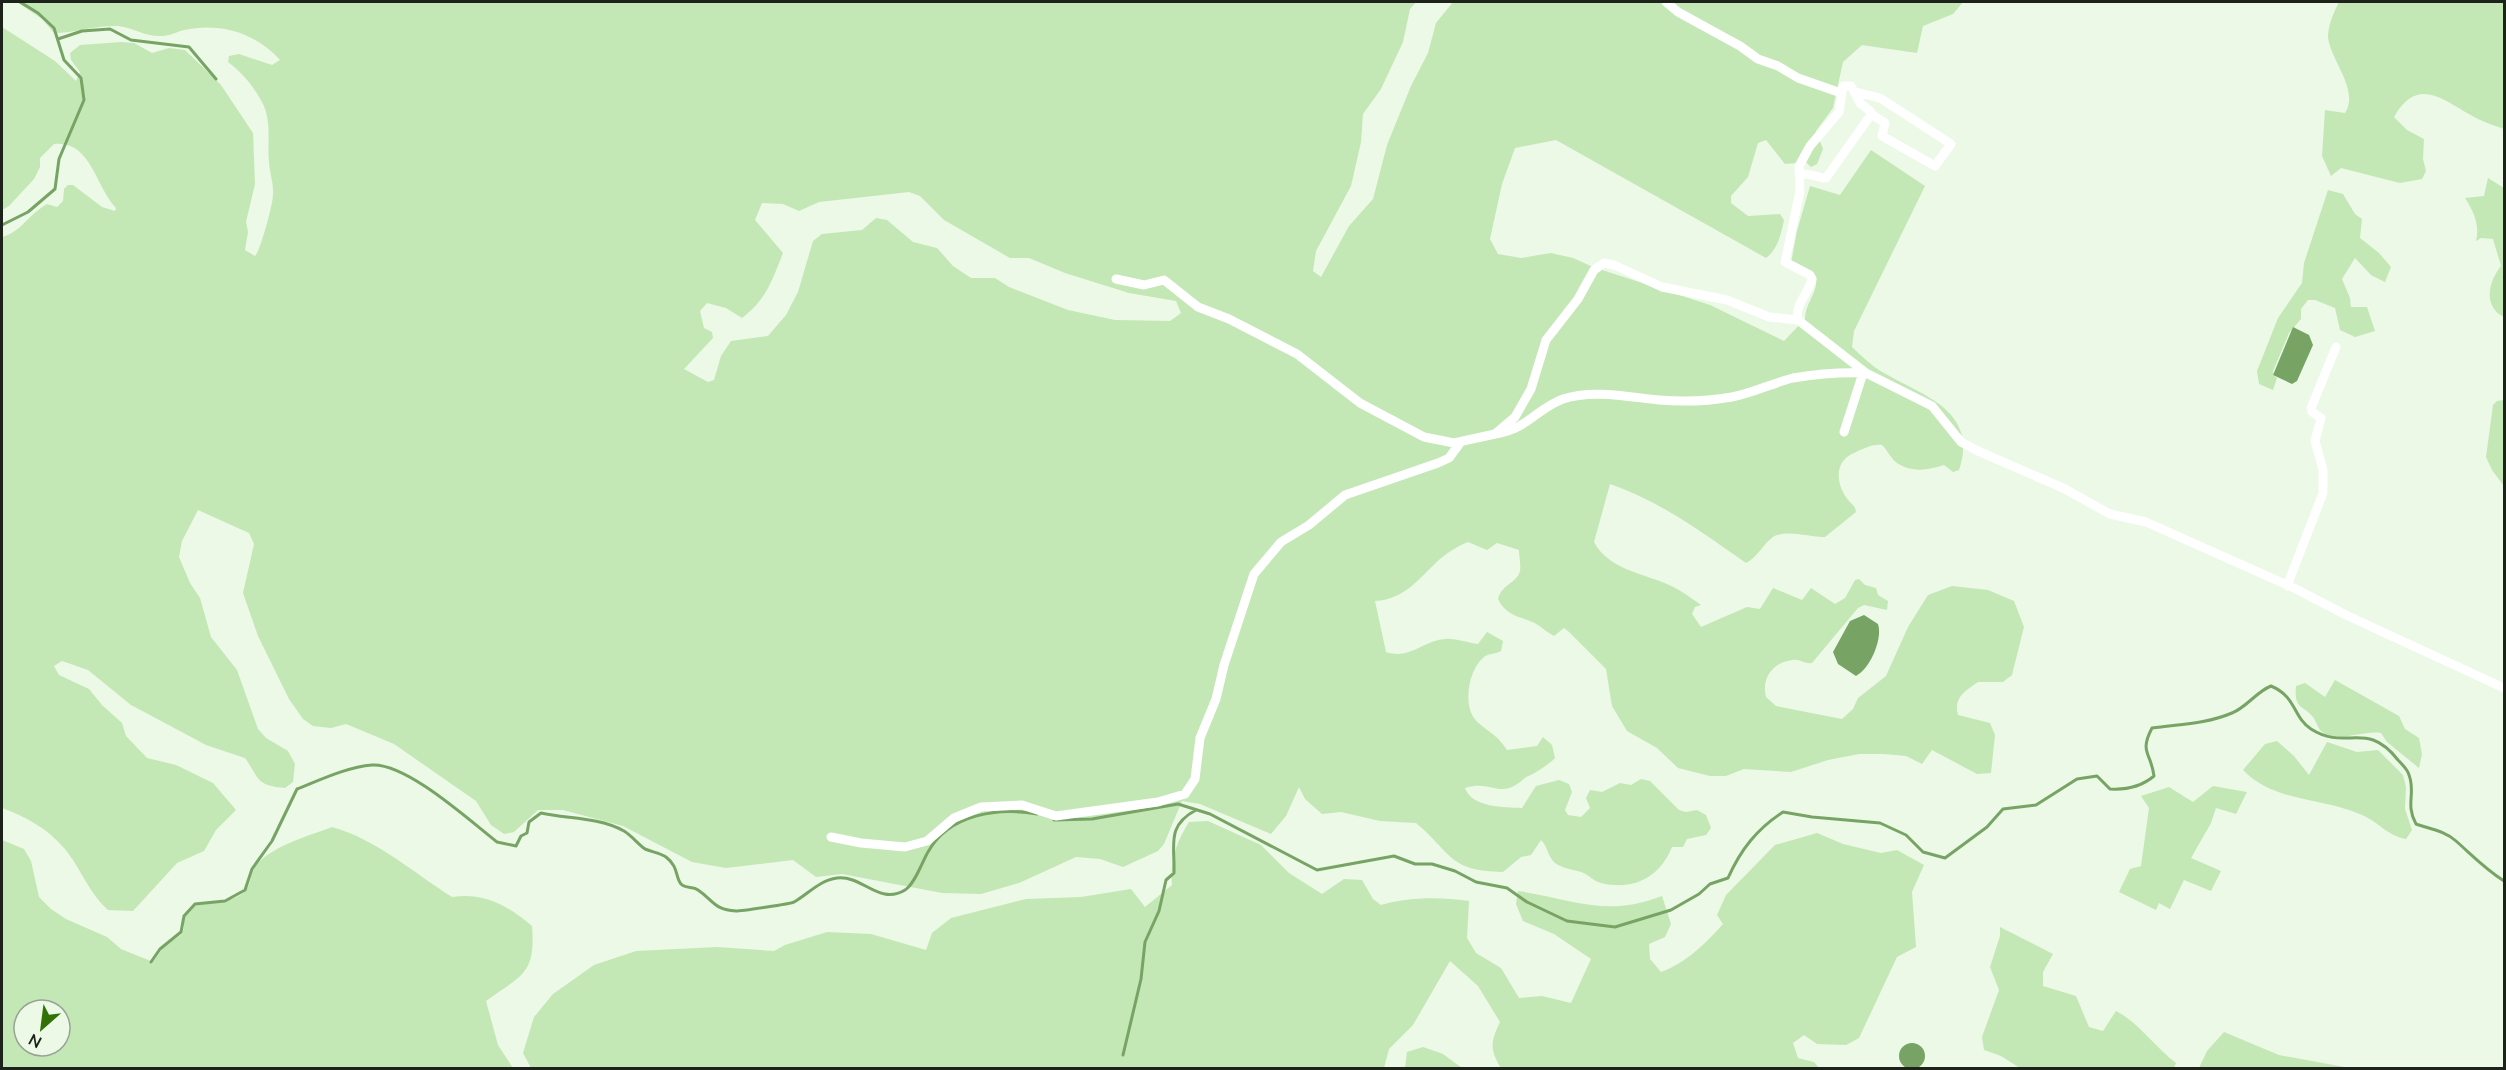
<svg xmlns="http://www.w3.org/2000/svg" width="2506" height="1070" font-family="'Nunito Sans',sans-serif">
	<rect width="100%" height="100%" fill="#ebf9e6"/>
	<path fill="#c4e7b6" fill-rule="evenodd" d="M17,2H1416L1410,9L1403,42L1381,89L1363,114L1361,142L1351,186L1316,251L1313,271L1321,277L1349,226L1373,199L1387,145L1411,86L1428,53L1436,23L1453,2H1963L1953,14L1923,26L1917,53L1862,45L1843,62L1833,108L1816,131L1823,149L1817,164L1811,167L1806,162L1785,164L1766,140L1758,143L1748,177L1731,196V203L1748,216L1780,214L1784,220C1781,234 1778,249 1766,258L1556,140L1515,148L1502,184L1490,239L1498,254L1521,258L1551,253L1573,258L1593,267L1710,305L1784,341L1805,319C1805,303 1819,292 1816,276L1791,263L1797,231L1810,186L1840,195L1871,150L1925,186L1854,331L1852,347C1862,356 1871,366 1884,373C1924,396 1979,411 1959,470L1953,472L1944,465C1929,470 1912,473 1897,463C1892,460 1887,450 1882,445C1872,444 1863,449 1854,453C1834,461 1835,485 1849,501C1853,506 1855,505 1856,512L1825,537C1810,537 1785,529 1773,537C1762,545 1758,557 1746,563C1703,533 1660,501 1610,484L1594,542C1609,570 1643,573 1669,585C1681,590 1691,598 1701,605L1695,607L1692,614L1701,627L1747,607L1760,609L1773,588L1802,600L1811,588L1835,604L1845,598L1855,580L1859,579L1865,585L1876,588L1878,595L1888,601L1887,610L1864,605L1858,608L1812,663C1804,664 1800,659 1793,660C1773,662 1761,678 1766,697L1776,706L1842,719L1853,709L1858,698L1886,676L1908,627L1928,595L1952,586L1988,590L2014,601L2024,627L2012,675L2003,682H1978C1965,691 1953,698 1958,715L1990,723L1995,735L1991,773L1977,774L1932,750L1922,764L1906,756L1884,754H1859L1828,760L1791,772L1744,769L1726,776H1710L1678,768L1657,748L1627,731L1612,706L1606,669L1569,632L1564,628L1554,636C1548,633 1544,629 1538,625C1523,616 1507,618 1498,599C1502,584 1517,583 1520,571C1521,565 1519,556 1519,550L1497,543L1487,550L1468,542C1458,546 1448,552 1440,559C1419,578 1406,599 1375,601L1386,652C1410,660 1422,641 1445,639C1455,638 1468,643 1478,644L1487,632L1503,641L1501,651C1496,654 1489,653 1484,657C1469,669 1463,702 1474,718C1483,730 1496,732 1507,750L1537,746L1543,737L1552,745L1555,758C1551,763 1531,776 1526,777C1499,802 1494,779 1465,788C1472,808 1504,807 1522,808L1536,786L1559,780L1569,784L1572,792L1565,810L1568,815L1581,817L1590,808L1586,798L1590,790L1602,792L1620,783L1631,785L1641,779L1650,781L1679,810L1686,812L1697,810L1706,815L1711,828L1706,835L1687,839L1683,847H1672C1660,877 1634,891 1601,883C1593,881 1588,874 1581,872C1572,869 1564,869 1555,863C1547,856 1548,846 1541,840L1531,855L1521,857L1503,872C1448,871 1452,853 1416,823L1380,821L1341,812L1322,814L1305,799L1299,787L1286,816L1271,834L1200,804L1182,801L1164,844L1158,851L1123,867L1100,859L1076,857L1019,883L981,894L942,893L842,874L816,877L793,860L726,868L692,862L623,826L563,810H538L514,832L504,834L491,825L476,801L394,744L346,724L331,728L313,726L303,719L289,699L258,636L243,593L254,544L249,533L198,510L182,541L179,557L190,583L200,598L211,637L237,670L258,729L266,738L288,751L295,764L293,782L285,788C255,785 260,779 245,758L206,745L163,722L131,705L88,670L62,661L54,666L59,675L89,689L102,705L122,723L126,736L147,758L176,765L213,783L236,810L216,830L204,851L177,863L133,911L108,910C88,892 81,868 64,848C48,829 25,816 2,808V237C20,233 29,214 47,204L57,207L63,201L64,189L68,185H73L102,207L115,211L116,208C95,186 91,140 54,144L40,158V167L34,179L9,206L2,210V27L55,61L76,81L80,72L71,60L70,53L80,45L121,42L134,43L152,53L169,48L185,50L221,85L253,133L255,184L246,222L248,232L245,250L255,256C260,252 273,204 273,195C274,186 270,173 269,163C267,143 272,123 263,104C255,88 242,72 228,62L229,56L239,54L272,65L280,60C256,33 220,22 184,30C177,32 169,36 162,36C146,37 134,28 118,26C96,25 75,33 54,33L42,19ZM909,192L920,196L944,220L1010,258H1029L1065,273L1129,293L1176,301L1181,313L1170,321L1115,320L1068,310L1009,287L995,278H971L953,266L937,248L913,242L887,220L876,218L862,230L822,234L813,241L798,292L786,315L768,336L731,341L721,356L714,380L708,382L684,369L713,338L712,332L704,328L700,311L707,303L726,308L742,318C766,300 772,281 783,253L755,220L762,203L783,204L799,211L819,202Z
		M2339,2H2504V129C2496,126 2486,123 2478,119C2446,103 2419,73 2394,117L2407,130L2424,139L2423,159L2426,171L2422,179L2400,183L2341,168L2331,176L2322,156L2325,110L2345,113C2360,91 2330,59 2328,37C2328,25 2334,12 2339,2Z
		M2488,178L2504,188V317C2482,306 2489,281 2501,266L2493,239L2481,238L2476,241C2480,225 2474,212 2465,198L2484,196Z
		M2328,190L2343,194L2355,214L2362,219L2360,238L2379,253L2391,267L2385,282L2371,275L2355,258L2342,279L2350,298L2351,307H2367L2375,331L2355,337L2340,330L2335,308L2315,300H2308L2301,309V319L2289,333L2273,371V375L2277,378L2273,390L2259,384L2257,371L2278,318L2302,283L2304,263Z
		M2504,400V486L2492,470L2486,457L2493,405L2497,401Z
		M2335,680L2399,716L2405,729L2419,738L2422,754L2419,768L2387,742L2381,733C2363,730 2334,745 2320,730C2317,726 2316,721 2313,717C2302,704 2294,710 2296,686L2305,683L2325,697Z
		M2277,741L2294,756L2309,775L2327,742L2357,752L2378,750L2403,775L2406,787L2405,809L2412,830L2406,839C2386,835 2380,823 2362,815C2322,797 2275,803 2243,770L2265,744Z
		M2213,786L2247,792L2236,814L2216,808L2211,823L2191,858L2221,871L2211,891L2184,880L2170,909L2159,903L2156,910L2119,892L2130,869L2141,866L2149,808L2141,796L2169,787L2193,802Z
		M1208,821L1261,845L1289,873L1322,894L1344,879L1362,880L1373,899L1381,905C1411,897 1438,897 1469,901L1467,938L1476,953L1501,968L1519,998L1542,996L1571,1003L1591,959L1554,934L1523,921L1516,904L1518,891C1573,899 1606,918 1662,896L1671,924L1665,937L1649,944L1650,959L1661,972C1686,963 1706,943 1723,924L1717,915L1726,895L1775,845L1817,833L1843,844L1881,853L1897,850L1924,865L1912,892L1916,947L1897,957L1859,1038L1846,1045L1817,1044L1804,1035L1793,1043L1798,1058L1814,1062L1819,1068H1501C1489,1049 1491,1041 1500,1022L1478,986L1450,961L1413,1025L1389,1049L1384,1068H531L523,1053L534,1017L553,994L594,965L636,951L717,947L774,951L785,945L827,932L871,934L926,950L932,933L951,918L1026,899L1081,897L1131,889L1145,907L1172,885C1170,860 1176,843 1189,822Z
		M332,827C376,839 414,873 452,897C485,892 508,906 532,926C536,975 521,975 486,1001L498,1045L513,1068H2V840L24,849L31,861L39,897L51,909L66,919L107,937L121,949L153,962L162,949L182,934C185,928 183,922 185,916C193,896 225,908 243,893C252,886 250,872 257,864C275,845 308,836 332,827ZM24,1010H60V1046H24Z
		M2000,927L2053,954L2043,972V986L2076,996L2089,1027L2103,1031L2116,1011C2138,1022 2155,1047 2176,1063L2174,1068H2020L2001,1056L1984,1050L1982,1037L1999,990L1990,967L2000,936Z
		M2224,1032L2279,1055L2350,1068H2199L2207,1051Z
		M1423,1047L1443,1054L1462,1068H1405L1407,1052Z"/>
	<path fill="#77a465" d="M2293,327L2309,335L2313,345L2297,381L2292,384L2273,375Z
		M1864,615L1878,624C1883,639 1870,669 1856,676L1838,664L1833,652L1850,621Z
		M1899 1056a13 13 0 1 1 26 0a13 13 0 1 1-26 0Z"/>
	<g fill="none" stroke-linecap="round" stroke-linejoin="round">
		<path stroke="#77a465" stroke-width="3" d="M58,39L82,31L110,29L131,40L189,47L216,79
			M2,225L28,212L55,189L59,159L84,100L81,78L64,60L54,28L38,13L20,2
			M1054,820L1092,819L1178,804L1210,814L1317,870L1394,856L1415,864H1432L1455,871L1476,882L1507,888L1527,902L1567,921L1615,927L1671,910L1699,894L1710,884L1728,878C1741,849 1757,829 1783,812L1812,817L1880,823L1906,835L1923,852L1945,858L1987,827L2003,809L2036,805L2077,779L2097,776L2110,789C2127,790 2141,787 2154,776C2151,752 2139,753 2152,728C2180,724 2206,724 2232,713C2247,707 2256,692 2271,686C2297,697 2292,716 2311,729C2347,752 2366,719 2398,760C2402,764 2408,770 2409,775C2416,793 2405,804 2416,824C2430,829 2445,831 2456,841C2473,856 2484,868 2504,881
			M151,962L160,949L181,932L184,916L195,904L225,901L245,890L252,869L272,841L297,789C320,780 347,767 372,765C407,763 470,821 497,842L516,846L521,836L527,833L529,822L541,813C567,819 599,817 624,831C632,836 638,844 645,849C652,852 660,853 666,857C679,867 675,877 681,884C686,889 693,886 698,890C713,900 714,910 736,911C740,911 791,904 794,902C808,894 820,880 837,878C863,875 879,906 905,890C915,884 922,862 928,852C949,814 998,807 1037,814
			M1123,1055L1141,979L1145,942L1159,911L1166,880L1174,873C1175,845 1166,826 1196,810"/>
		<path stroke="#fff" stroke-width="9" d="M1666,2L1678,12L1740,46L1758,59L1778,66L1798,78L1841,93
			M1856,92L1880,98L1951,144L1935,166L1882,136L1885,123L1871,114
			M1116,279L1144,285L1164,280L1198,307L1229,319L1297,354L1360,403L1424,437L1454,443L1495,434L1515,417L1531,389L1546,340L1578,299L1594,270L1604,263L1614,265L1662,287L1727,300L1769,317L1798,320L1866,373L1932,406L1961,442L1978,451L2063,488L2110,514L2146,522L2294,588L2348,616L2504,688
			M1798,320C1794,305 1809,293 1812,279L1810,275L1785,262L1800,191L1799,166L1810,146L1839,112L1843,86H1851L1860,103L1871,112L1870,116L1826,178C1819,178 1811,173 1799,174
			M1844,432L1863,373
			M1495,434C1528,429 1536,409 1563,399C1592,389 1629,397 1659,400C1682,402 1709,401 1732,397C1753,393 1773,383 1793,378C1816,374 1843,372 1866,373
			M2287,586L2323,493V470L2315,441L2321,418L2312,412L2311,408L2336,347
			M831,837L861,843L905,847L927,841L954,818L981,807L1022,805L1056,816L1158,802L1185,794L1195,779L1200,738L1216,699L1224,665L1254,574L1281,542L1309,525L1345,495L1438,463L1449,458L1460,443"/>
	</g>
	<rect width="2506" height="1070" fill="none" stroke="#1d221b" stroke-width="6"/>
	<g transform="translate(42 1028) rotate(208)"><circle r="28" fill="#ebf9e6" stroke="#99a395" stroke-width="1.5"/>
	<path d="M0-4.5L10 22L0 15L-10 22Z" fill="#327108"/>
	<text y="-9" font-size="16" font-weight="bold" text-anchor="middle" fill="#1d221b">N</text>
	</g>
</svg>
